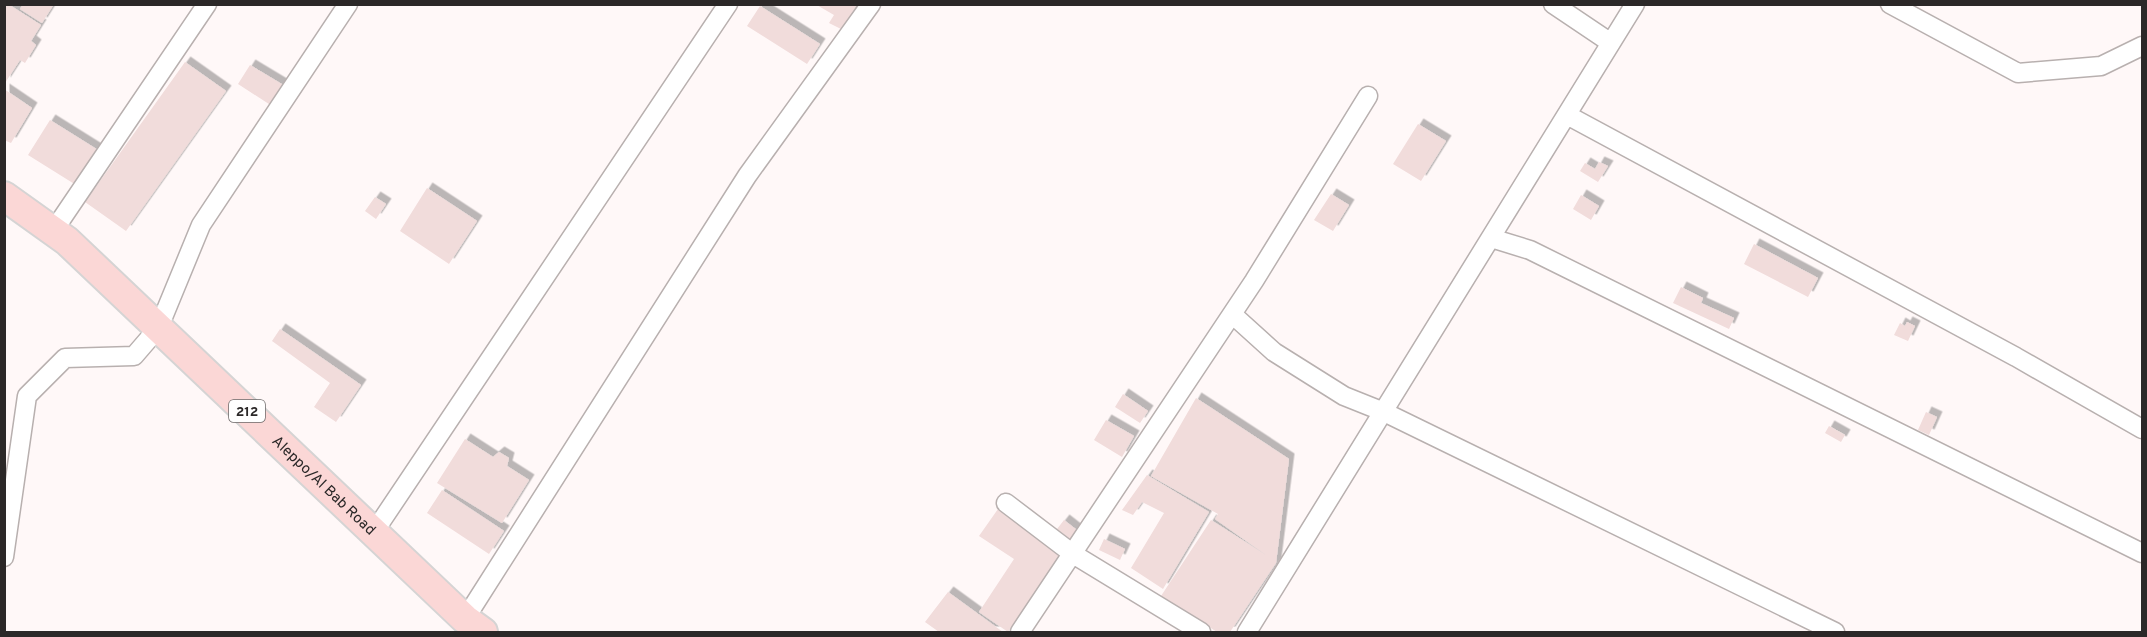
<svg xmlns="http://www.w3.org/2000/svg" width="2147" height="637" font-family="Overpass,sans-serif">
	<defs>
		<filter id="shadow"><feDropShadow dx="5.5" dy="-5.5" stdDeviation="0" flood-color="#0004"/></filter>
	</defs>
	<rect width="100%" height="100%" fill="#fff8f8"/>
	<path fill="#f1dcdb" filter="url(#shadow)" d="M5,4H8L41,25L31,41L36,45L25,63L20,60L5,83Z
		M23,4H54L42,23L20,9Z
		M815,4H857L843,30L829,23L834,15Z
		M760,6L820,44L807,64L747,26Z
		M185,62L226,91L126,231L85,202Z
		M250,65L285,86L272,106L238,84Z
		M4,89L32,108L11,143L4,140Z
		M50,120L98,150L76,185L28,155Z
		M1418,124L1446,141L1421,181L1393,164Z
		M1599,162L1608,166L1598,182L1580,171L1585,163L1595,169Z
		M427,188L477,221L449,264L400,231Z
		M1331,194L1349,205L1333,231L1314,220Z
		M1581,195L1599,206L1591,220L1573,209Z
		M375,197L386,204L376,219L365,211Z
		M1754,244L1818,278L1808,297L1744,264Z
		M1681,287L1703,298L1701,303L1734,318L1729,329L1673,303Z
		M1907,322L1915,326L1908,341L1894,335L1900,323L1905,326Z
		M280,329L361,385L336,422L314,407L330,383L272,341Z
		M1123,394L1148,411L1140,423L1115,407Z
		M1196,398L1289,459L1276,563L1230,632H1217L1161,596L1211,520L1266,555L1215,519L1218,514L1151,476Z
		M1926,412L1937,417L1929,435L1918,430Z
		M1106,420L1134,436L1122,457L1094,440Z
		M1829,426L1845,435L1841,442L1825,433Z
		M465,439L493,457L499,452L509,458L507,466L529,480L502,523L437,483Z
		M1147,475L1209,512L1163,589L1131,568L1164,513L1142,502L1133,515L1122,510Z
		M442,490L504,531L489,554L427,513Z
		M998,509L1061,552L1008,632L979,612L1014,559L979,536Z
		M1064,520L1082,534L1075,543L1057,529Z
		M1104,539L1125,549L1120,560L1099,550Z
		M948,592L1003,632H939L925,622Z"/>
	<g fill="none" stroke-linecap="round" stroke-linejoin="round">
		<defs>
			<path id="minor" d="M1553,4L1611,43
				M1890,4L2018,73L2101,66L2142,46
				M1567,115L2016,357L2142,429
				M54,230L207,4
				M1491,238L1530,250L2142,553
				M1232,314L1274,352L1344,396L1384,412L1835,632
				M1006,503L1073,554L1201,632
				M374,532L728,4
				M4,557L27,396L65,358L134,356L159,327L201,225L348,4
				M465,619L747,176L871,4
				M1020,632L1254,281L1368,96
				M1247,632L1635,4"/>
			<g id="primary">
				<path id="s1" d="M4,196L67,241L465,619L483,632"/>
			</g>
		</defs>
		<use href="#minor" stroke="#b8b0af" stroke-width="21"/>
		<use href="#primary" stroke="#d5d4d4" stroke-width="32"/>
		<use href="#minor" stroke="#fff" stroke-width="18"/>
		<use href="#primary" stroke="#fbd7d6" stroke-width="28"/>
	</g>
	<g text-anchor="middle" stroke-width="4.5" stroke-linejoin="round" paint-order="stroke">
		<rect fill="#fff" stroke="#6b6868" stroke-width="1.5" x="229" y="400" width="36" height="22" rx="4.5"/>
		<g font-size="14" font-weight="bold" fill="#2b2828">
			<text x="247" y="416">212</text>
		</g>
		<g font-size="15" fill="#2b2828" stroke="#fff">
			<text dy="5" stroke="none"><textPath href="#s1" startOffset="432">Aleppo/Al Bab Road</textPath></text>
		</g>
	</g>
	<rect width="2147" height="637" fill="none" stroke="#2b2828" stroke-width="12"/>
</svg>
